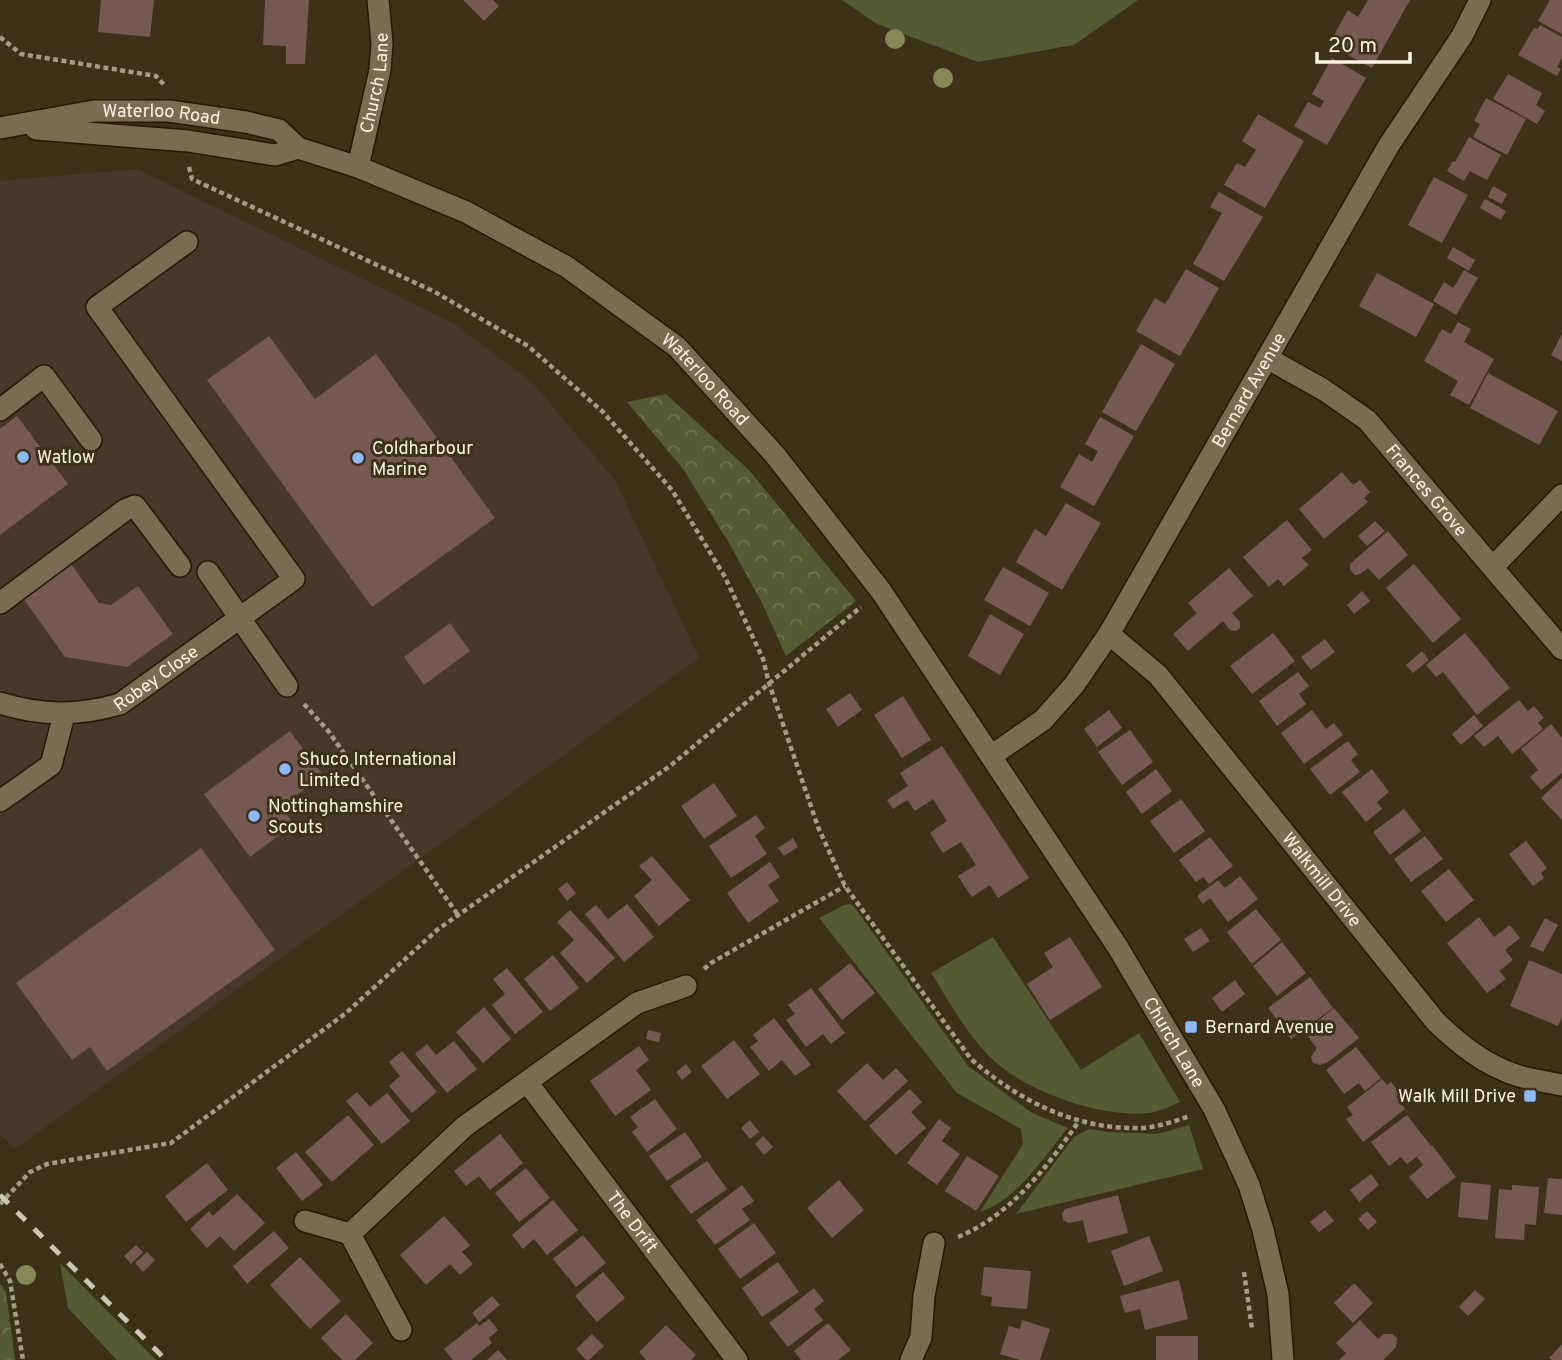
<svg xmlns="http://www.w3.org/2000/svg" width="1562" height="1360" font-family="Overpass,sans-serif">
	<defs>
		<pattern id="forest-crowns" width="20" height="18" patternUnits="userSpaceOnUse" patternTransform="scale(1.75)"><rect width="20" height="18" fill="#555b33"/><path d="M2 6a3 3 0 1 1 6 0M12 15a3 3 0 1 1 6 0" fill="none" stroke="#6e7350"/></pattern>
	</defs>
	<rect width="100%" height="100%" fill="#3e311a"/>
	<path fill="#46382b" d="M137,169L453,323L531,381L615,480L699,658L15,1149L0,1135V181Z"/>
	<path fill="#555b33" d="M842,0H1138L1074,45L978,62L877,24Z
		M851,904L856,909L968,1066L1032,1113L1068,1128C1043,1157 1018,1200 980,1212L1023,1144L1021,1129L957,1093L819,918L844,905Z
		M993,937L1081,1070L1139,1033L1180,1102C1172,1105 1163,1110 1155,1112C1106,1121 1025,1092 990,1057C966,1033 949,1001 931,973Z
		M1189,1125L1203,1169L1016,1214L1074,1137L1089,1129L1109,1132L1158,1134Z
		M60,1263L156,1360H117L68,1308Z"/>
	<path fill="url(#forest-crowns)" d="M666,394L749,470L856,601L786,656L762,603L729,543L683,469L627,402Z
		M0,1284L6,1292L15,1360H0Z"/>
	<path fill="#775953" d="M101,0H154L150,37L98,32Z
		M265,0H309L305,64H286V46L263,45Z
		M463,0H493L499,6L484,21Z
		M1368,0H1410L1372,68L1339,50L1345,40L1334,35L1348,10L1358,17Z
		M1550,0H1562V34L1538,21Z
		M1540,25L1562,37V58L1557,67L1561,69L1557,76L1518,55L1534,28L1538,29Z
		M1332,58L1366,78L1327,145L1294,126L1308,102L1320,108L1324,101L1312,94Z
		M1508,74L1542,93L1536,105L1545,111L1537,124L1493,99Z
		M1486,98L1526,119L1507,155L1473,137L1480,124L1474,121Z
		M1258,114L1304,141L1265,208L1224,185L1237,163L1245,167L1256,150L1242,141Z
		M1469,137L1501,155L1487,180L1470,171L1464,181L1447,171L1453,161L1455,162Z
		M1434,177L1468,195L1442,243L1408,225Z
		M1493,186L1507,194L1502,204L1488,197Z
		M1219,192L1263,217L1224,281L1193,264L1222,213L1210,207Z
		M1485,199L1506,211L1501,220L1480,208Z
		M1453,247L1475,260L1469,271L1447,258Z
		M1186,269L1219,288L1180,356L1136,331L1155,298L1165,304Z
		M1464,270L1478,278L1456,315L1433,301L1444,282L1453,288Z
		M1377,273L1434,304L1416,337L1359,306Z
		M1458,322L1471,329L1464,342L1494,359L1469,405L1450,395L1458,381L1424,361L1442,329L1451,334Z
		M1562,334V361L1551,355Z
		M269,336L315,399L376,354L495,518L372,607L207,380Z
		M1141,344L1175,364L1136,431L1102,412Z
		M1488,373L1558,411L1539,445L1470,408Z
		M17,416L68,484L0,535V429Z
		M1100,417L1134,436L1094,506L1060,487L1079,454L1092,462L1098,451L1085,444Z
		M1342,472L1353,485L1360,480L1370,492L1364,498L1368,502L1324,539L1299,509Z
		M1066,503L1101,523L1062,590L1016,562L1035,529L1046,536Z
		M1287,520L1312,550L1302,558L1309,565L1284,586L1278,579L1269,587L1243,557Z
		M1375,521L1385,531L1367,546L1358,536Z
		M1388,531L1408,555L1379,580L1368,568L1360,574L1355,575L1350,570V564Z
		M71,564L99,603L111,605L138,586L173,634L127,667L65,657L23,598Z
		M1414,564L1461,619L1433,643L1386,588Z
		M1003,567L1049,593L1030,626L984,600Z
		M1229,568L1253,596L1232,613L1240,622V628L1236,631L1230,630L1223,621L1188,651L1173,634L1197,613L1188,603Z
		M1362,591L1370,601L1354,614L1347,605Z
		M990,614L1024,634L1000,675L968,656Z
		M450,623L470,651L424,685L404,657Z
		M1273,633L1295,661L1252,694L1230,666Z
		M1465,633L1510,688L1477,715L1443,672L1436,677L1426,665Z
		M1325,639L1335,652L1311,670L1301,657Z
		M1422,651L1429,660L1413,673L1406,665Z
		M1298,672L1309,686L1299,694L1306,704L1277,726L1259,701Z
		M850,693L862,710L838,727L826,709Z
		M903,696L931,740L902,758L874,715Z
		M1519,700L1528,711L1534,706L1544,718L1538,723L1543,729L1512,754L1498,736L1484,747L1474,736Z
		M1109,710L1122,728L1097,747L1084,729Z
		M1312,710L1326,729L1334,723L1343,735L1304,764L1281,733Z
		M1474,715L1483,726L1461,745L1452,734Z
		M1551,724L1562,738V773L1541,790L1530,777L1538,770L1521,749Z
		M1130,730L1153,762L1122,785L1098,752Z
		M290,731L323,775L281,807L294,824L250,857L204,794Z
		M1348,741L1358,754L1351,760L1360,772L1330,795L1310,769Z
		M942,746L1029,878L998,898L990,885L972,897L965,887L958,876L976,865L961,842L943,853L930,833L947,821L933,799L915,811L907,800L893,809L887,800L908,786L900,773Z
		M1156,769L1172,791L1142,814L1126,792Z
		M1372,769L1389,792L1377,802L1382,809L1366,822L1342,792Z
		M1562,778V820L1541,798Z
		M714,783L737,816L704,839L681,806Z
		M1181,799L1205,831L1174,853L1150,821Z
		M1404,809L1421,831L1390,855L1373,832Z
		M756,815L765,828L755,836L767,854L731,878L709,846Z
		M1425,836L1443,859L1411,882L1394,859Z
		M1210,837L1233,866L1209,884L1203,877L1196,882L1179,860Z
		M793,838L798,847L784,856L778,848Z
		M1526,841L1547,868L1541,873L1544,878L1533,886L1509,854Z
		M201,848L275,950L107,1071L90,1047L72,1060L16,983Z
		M652,856L690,900L659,926L634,896L652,880L639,866Z
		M770,862L780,877L768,885L779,901L748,923L727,893Z
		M1449,869L1474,900L1446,922L1421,891Z
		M1240,876L1258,899L1228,922L1210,898L1203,904L1197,896L1218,880L1225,888Z
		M567,882L576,893L567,901L558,889Z
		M627,904L654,937L624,962L585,914L596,905L608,919Z
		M1256,909L1281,940L1252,964L1227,932Z
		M570,910L615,958L587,983L560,953L574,940L557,922Z
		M1479,917L1494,937L1510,925L1520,938L1505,950L1513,960L1499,971L1506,979L1487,993L1447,943Z
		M1545,918L1558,925L1543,952L1530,946Z
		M1201,928L1210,941L1193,952L1184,939Z
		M1070,937L1102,987L1050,1020L1027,984L1053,967L1044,953Z
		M1282,942L1306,973L1277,996L1253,966Z
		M553,955L579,988L550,1011L524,979Z
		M1529,960L1562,974V1017L1558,1026L1510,1006Z
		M850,963L875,993L842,1020L818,989Z
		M507,968L543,1012L515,1034L492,1005L505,994L493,979Z
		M1310,977L1333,1008L1291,1039L1268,1008Z
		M1235,980L1245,994L1222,1012L1212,998Z
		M811,988L845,1033L831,1044L823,1034L806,1047L786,1020L795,1014L788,1005Z
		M484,1007L511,1039L483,1063L456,1032Z
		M1334,1008L1359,1038L1328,1062L1320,1065L1313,1063L1311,1057L1317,1048L1304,1032Z
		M774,1018L811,1065L795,1076L782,1060L769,1071L750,1047L758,1041L753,1035Z
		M648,1030L661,1033L659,1042L646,1039Z
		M734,1040L760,1074L727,1099L701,1066Z
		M454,1041L477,1069L447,1093L415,1054L427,1044L436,1055Z
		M639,1046L649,1060L636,1070L651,1090L615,1116L590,1081Z
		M1356,1047L1381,1078L1365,1091L1359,1083L1344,1094L1326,1070Z
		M402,1051L437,1092L412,1113L389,1086L400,1076L389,1062Z
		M867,1063L883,1080L896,1068L908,1081L865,1121L837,1091Z
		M686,1064L692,1072L682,1080L676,1072Z
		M1382,1079L1387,1085L1391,1082L1400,1093L1396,1096L1405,1109L1363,1142L1346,1119L1353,1115L1347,1107Z
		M910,1089L922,1102L911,1112L926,1128L896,1155L869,1126Z
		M357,1092L370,1107L387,1093L410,1121L382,1144L346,1101Z
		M655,1099L677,1129L647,1152L632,1132L638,1127L630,1117Z
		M348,1115L374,1145L332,1182L305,1152Z
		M1407,1115L1431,1146L1407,1164L1401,1157L1389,1166L1371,1142Z
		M939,1119L951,1128L942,1141L960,1154L937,1185L907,1163Z
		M750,1120L759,1132L750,1139L741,1128Z
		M685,1132L702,1157L667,1181L649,1156Z
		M500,1134L523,1163L490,1190L479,1176L466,1186L454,1171Z
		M763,1136L773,1147L764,1155L755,1144Z
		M1432,1145L1456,1177L1427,1199L1409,1177L1423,1165L1417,1157Z
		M296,1152L323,1185L302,1201L276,1168Z
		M967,1156L999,1176L976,1211L945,1191Z
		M707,1161L727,1189L691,1214L670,1186Z
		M207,1163L228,1190L186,1222L165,1196Z
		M526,1168L550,1198L519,1222L495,1193Z
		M1371,1174L1379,1185L1359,1202L1350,1190Z
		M1548,1178L1562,1179V1215L1544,1213Z
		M839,1180L864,1210L832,1238L807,1208Z
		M1461,1182L1491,1185L1488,1220L1458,1217Z
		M742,1185L754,1201L742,1209L750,1220L715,1245L696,1220Z
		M1512,1185L1539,1187L1536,1225L1525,1224L1524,1240L1495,1238L1499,1189L1512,1190Z
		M237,1194L265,1223L234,1251L220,1236L207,1248L190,1229L209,1211L213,1216Z
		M1118,1195L1128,1233L1088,1243L1083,1220L1069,1223L1063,1220L1062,1214L1065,1209Z
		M553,1200L578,1230L547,1255L534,1239L523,1249L512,1235Z
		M1325,1210L1334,1221L1319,1232L1310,1222Z
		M1367,1211L1377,1222L1368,1230L1358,1219Z
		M444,1216L470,1245L462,1252L473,1264L460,1275L450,1264L426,1285L400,1255Z
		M754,1223L776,1253L740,1279L718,1249Z
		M274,1231L289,1248L247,1284L233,1266Z
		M583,1235L606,1263L576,1287L553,1259Z
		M1149,1236L1163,1271L1124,1286L1111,1251Z
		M136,1245L143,1252L131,1264L124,1256Z
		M147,1252L155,1260L143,1272L135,1263Z
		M300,1257L341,1301L310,1329L270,1285Z
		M778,1262L799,1292L762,1317L742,1288Z
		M984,1267L1031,1271L1027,1309L991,1306L992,1297L981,1295Z
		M603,1272L625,1298L597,1322L575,1296Z
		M1179,1280L1188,1319L1145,1330L1140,1309L1125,1313L1120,1296Z
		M1354,1283L1373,1303L1353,1323L1334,1303Z
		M814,1288L824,1301L814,1309L823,1320L788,1347L769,1323Z
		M1475,1290L1485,1299L1468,1316L1459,1307Z
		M492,1296L500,1305L479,1322L472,1313Z
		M346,1314L373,1343L355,1360H342L321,1338Z
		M489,1319L498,1330L489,1338L492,1343L471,1360H453L444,1349L477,1323L479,1326Z
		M1022,1320L1050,1329L1040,1360H1020L1000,1354L1009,1326L1020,1329Z
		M1360,1320L1378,1339L1384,1334H1392L1397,1338L1396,1347L1383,1360H1339L1346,1353L1336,1343Z
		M828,1323L851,1350L838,1360H801L794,1351Z
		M666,1325L696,1355L691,1360H646L639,1352Z
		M592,1334L604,1346L589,1360H586L576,1349Z
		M1156,1336H1198V1360H1156Z
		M1562,1344V1360H1552L1549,1358Z
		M498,1350L507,1360H487Z"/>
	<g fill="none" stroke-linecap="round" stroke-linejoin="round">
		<defs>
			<g id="minor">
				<path id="s1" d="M0,128L94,111H169L246,122L279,130L298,148L358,167L466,212L567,267L677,347L775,455L881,591L1117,946L1214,1109L1249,1185L1263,1230L1278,1294L1283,1360"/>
				<path d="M36,129L188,141L275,155L298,148"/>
				<path id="s2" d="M358,167L380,70L382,43L378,0"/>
				<path id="s3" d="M1267,358L1324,390L1367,420L1562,649"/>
				<path d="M0,410L44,376L91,440"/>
				<path d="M1493,567L1562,495"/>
				<path d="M208,572L287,686"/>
				<path d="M0,603L125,510L135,506L180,566"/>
				<path id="s4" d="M1109,634L1158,675L1436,1022C1460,1045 1486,1066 1519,1076C1532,1080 1548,1082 1562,1085"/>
				<path id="s5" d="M0,703C42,716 78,716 120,704L294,579L97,307L187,242"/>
				<path id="s6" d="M991,756L1043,720L1074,685L1109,634L1389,145L1462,36L1480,0"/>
				<path d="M0,801L51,765L64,715"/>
				<path id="s7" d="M527,1082L737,1360"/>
				<path d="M305,1221L350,1234"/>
				<path d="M401,1330L350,1234L465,1126L637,1003L686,986"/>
				<path d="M911,1360L921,1337L924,1296L934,1243"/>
			</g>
		</defs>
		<use href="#minor" stroke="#241903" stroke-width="24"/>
		<path stroke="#a59b89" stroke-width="4.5" stroke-dasharray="5 3.5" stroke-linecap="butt" d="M0,37L21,54L156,76L165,86
			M189,167L192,179L435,292L528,346L602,411L672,490L725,577L763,659L769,683L818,827L845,886L971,1059C1019,1101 1076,1130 1142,1128C1158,1127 1175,1121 1190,1116
			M304,704L329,732L458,915
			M704,969L711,963L845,886
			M0,1204L30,1172L47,1164L171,1143L346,1013L437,930L670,766L861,607
			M958,1237C1011,1215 1048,1166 1079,1121
			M0,1264L10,1281L23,1360
			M1244,1272L1252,1329"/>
		<use href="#minor" stroke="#796c53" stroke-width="21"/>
		<path stroke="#cdc5b4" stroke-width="5" stroke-dasharray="12 12" stroke-linecap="butt" d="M0,1195L166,1360"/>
	</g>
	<g fill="#888756">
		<circle cx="895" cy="39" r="10"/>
		<circle cx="943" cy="78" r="10"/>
		<circle cx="26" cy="1275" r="10"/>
	</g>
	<g fill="#8db9fc" stroke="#3e311a" stroke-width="2.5">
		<circle cx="23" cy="457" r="7"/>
		<circle cx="358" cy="458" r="7"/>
		<circle cx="285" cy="769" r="7"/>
		<circle cx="254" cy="816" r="7"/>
		<rect x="1184" y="1020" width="14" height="14" rx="3.5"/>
		<rect x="1523" y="1089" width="14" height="14" rx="3.5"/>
	</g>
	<g text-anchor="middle" stroke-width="6" stroke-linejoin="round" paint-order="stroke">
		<g font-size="18" fill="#fbf4e5" stroke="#3e311a">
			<text dy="6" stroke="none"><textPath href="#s2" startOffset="86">Church Lane</textPath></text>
			<text dy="6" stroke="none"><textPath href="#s1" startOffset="163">Waterloo Road</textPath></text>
			<text dy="6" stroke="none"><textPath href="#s1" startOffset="782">Waterloo Road</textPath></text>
			<text dy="6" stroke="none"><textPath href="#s6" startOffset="453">Bernard Avenue</textPath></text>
			<text dy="6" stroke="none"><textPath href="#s3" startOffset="210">Frances Grove</textPath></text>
			<text dy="6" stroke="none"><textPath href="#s5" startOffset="166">Robey Close</textPath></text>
			<text dy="6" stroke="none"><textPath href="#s4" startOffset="326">Walkmill Drive</textPath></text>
			<text dy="6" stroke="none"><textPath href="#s1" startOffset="1596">Church Lane</textPath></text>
			<text dy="6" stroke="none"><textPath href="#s7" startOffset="175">The Drift</textPath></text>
		</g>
		<g font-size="18" fill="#fbf4e5" stroke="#3e311a" text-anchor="start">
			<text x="372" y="454">Coldharbour<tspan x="372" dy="21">Marine</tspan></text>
			<text x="37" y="463">Watlow</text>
			<text x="299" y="765">Shuco International<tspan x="299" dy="21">Limited</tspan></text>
			<text x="268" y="812">Nottinghamshire<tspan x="268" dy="21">Scouts</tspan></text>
			<text x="1205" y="1033">Bernard Avenue</text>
			<text x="1516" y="1102" text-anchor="end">Walk Mill Drive</text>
		</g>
	</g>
	<path d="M1317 52v10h93v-10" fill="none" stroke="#fbf4e5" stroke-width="3.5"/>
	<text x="1328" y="52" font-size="21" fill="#fbf4e5" stroke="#3e311a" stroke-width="5" paint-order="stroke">20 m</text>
</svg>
